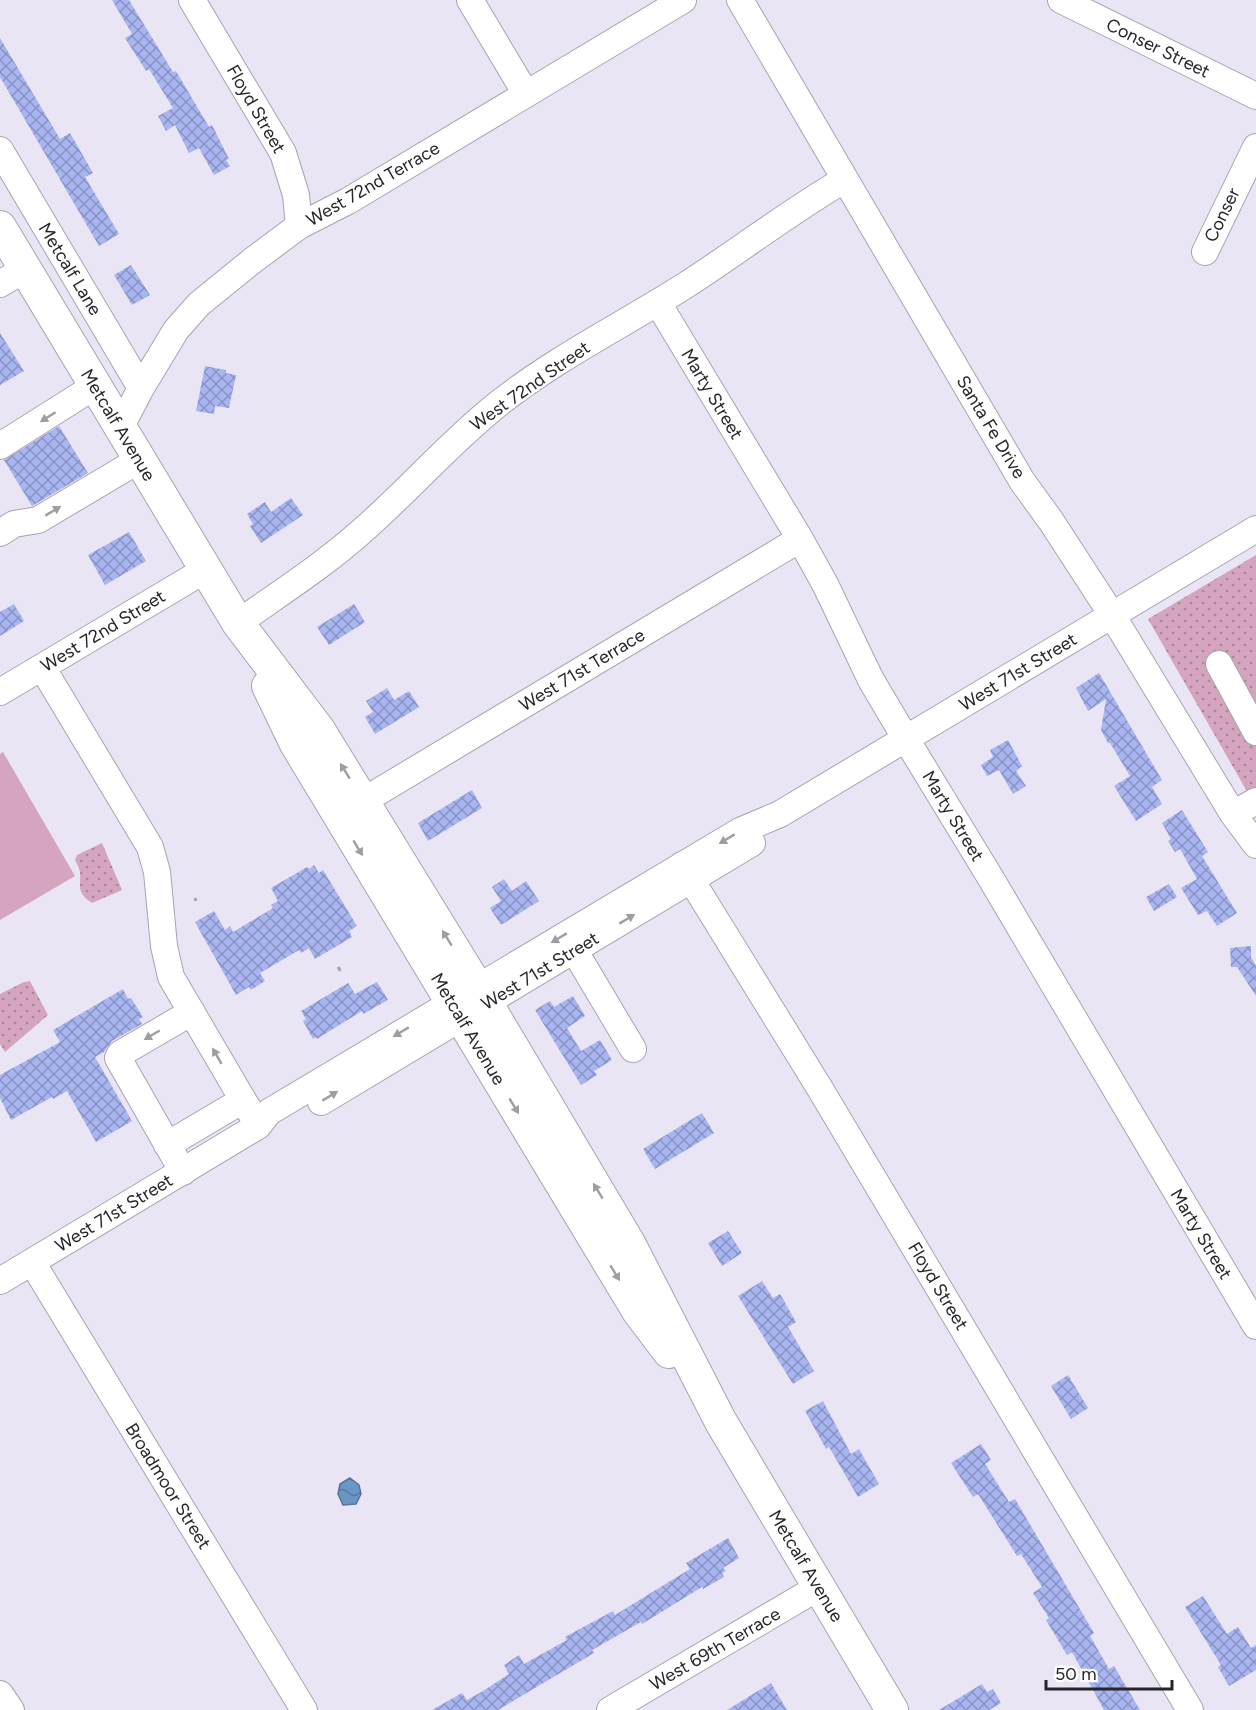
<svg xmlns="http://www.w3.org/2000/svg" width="1256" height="1710" font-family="Figtree,sans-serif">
	<defs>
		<pattern id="grass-dots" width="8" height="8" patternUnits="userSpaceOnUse" patternTransform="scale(1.5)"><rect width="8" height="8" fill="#d5a4be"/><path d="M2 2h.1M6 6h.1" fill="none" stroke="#ad859b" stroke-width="1.8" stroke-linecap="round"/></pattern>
		<pattern id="water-waves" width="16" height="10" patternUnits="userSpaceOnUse" patternTransform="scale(1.5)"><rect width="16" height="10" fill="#6996c5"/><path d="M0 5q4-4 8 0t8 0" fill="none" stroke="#567aa0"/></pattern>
		<pattern id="building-cross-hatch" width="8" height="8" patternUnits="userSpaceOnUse" patternTransform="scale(1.5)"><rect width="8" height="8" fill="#a8b5f0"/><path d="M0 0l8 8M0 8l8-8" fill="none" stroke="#8993c3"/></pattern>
	</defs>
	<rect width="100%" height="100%" fill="#e9e5f4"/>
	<path fill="url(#grass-dots)" d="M1256,555V807L1148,619Z
		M102,843L122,890L92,903C76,892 81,888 80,873C80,869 77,864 75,860L77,855Z
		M30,981L48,1015L5,1052L0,1044V994L24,982Z"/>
	<path fill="#d5a4be" d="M3,752L75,876L0,920V754Z"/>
	<path fill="url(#water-waves)" stroke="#557496" stroke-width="1.5" d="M350,1478L359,1485L361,1494L356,1504L343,1505L338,1494L340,1484Z"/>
	<path fill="url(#building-cross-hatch)" d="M112,0H129L173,72L176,71L209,127L212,125L229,159L226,160L230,166L214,175L199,148L189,153L175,125L166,131L158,116L173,108L149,69L146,71L125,38L132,34Z
		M0,38L60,139L70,133L93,173L85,177L119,234L99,246L0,77Z
		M131,265L150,295L132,305L114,275Z
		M0,333L24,371L0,385Z
		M205,366L226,370V373L236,375L229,408L215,406L214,414L196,411Z
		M59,426L88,473L32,506L4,460Z
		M291,498L303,515L261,543L250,526L253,524L247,514L265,502L271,512Z
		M129,532L146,561L105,585L88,555Z
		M14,604L24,621L0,636V612Z
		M354,604L365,622L329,645L317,627Z
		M1099,673L1162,780L1152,787L1162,804L1136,821L1114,786L1130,776L1110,743H1108L1101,730L1106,699L1088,711L1076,688Z
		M387,688L394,700L409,691L419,707L375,734L365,717L373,712L366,701Z
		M1008,740L1022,766L1016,771L1026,786L1013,794L999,770L987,776L981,765L993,757L990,750Z
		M472,790L482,808L428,841L418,823Z
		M1182,810L1208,852L1202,856L1237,913L1217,926L1207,911L1198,915L1181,888L1197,879L1180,849L1175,852L1168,841L1171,839L1162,823Z
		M314,865L319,873L323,870L357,926L349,931L352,937L315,959L309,948L301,953L299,950L260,973L265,981L251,990L249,987L236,995L195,922L214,911L225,930L230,926L233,932L273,908L271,905L278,901L271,888L307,867L309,869Z
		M504,879L512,891L526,881L539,901L501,925L490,908L501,901L492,887Z
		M1169,884L1177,897L1154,911L1146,897Z
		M1251,946V957L1256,966V996L1237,967H1231L1230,948Z
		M377,982L388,1000L363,1014L362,1011L317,1039L316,1037L313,1039L303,1021L306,1019L301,1011L348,983L355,994Z
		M123,989L128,999L131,998L143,1017L139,1019L142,1024L112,1041L104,1052L95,1057L132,1121L96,1142L67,1091L53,1099L52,1097L11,1120L0,1098V1075L60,1042L53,1030Z
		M573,996L585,1016L567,1028L581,1051L600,1040L612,1060L594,1071L597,1075L581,1085L535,1010L550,1001L554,1007Z
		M702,1113L714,1133L655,1169L643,1149Z
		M728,1231L742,1253L722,1266L708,1243Z
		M762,1281L773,1298L780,1294L796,1322L788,1327L814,1371L793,1384L738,1296Z
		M1068,1375L1088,1408L1071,1419L1051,1386Z
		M823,1401L851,1454L859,1449L879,1484L858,1497L829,1447L826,1449L805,1411Z
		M981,1444L991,1460L985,1464L1009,1502L1015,1499L1094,1633L1090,1636L1109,1669L1114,1666L1140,1710H1104L1072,1652L1067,1655L1046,1620L1049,1618L1033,1593L1042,1587L1021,1554L1017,1556L978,1494L973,1497L951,1463Z
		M728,1538L739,1558L723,1568L726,1571L722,1573L724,1577L703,1589L702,1587L642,1624L641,1622L592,1650L594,1653L498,1710H432L462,1693L467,1700L483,1691L509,1674L504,1665L519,1655L524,1664L567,1640L565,1637L613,1611L615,1615L690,1569L686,1563Z
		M1203,1596L1227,1634L1238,1627L1251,1648L1256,1645V1670L1229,1686L1218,1667L1221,1665L1185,1607Z
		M771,1683L787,1710H727Z
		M982,1684L987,1692L993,1689L1001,1703L989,1710H939Z"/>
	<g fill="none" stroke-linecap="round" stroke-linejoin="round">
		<defs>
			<path id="minor" d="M192,0L283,153L296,195L299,226
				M470,0L526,94
				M740,0L1022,481L1051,521L1112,615L1233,814L1256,845
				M1061,0L1256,96
				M0,150L141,388
				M1205,252L1256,147
				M0,284L25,269
				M658,303L800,539L825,584L871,680L906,739L990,877L1256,1326
				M120,428L141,388L176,330L199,304L252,261L299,226L348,201L683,0
				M0,446L95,386
				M0,533L14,524L38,520L139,460
				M238,623C280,593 324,565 362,531C409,490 449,443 498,404C556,358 623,325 686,285C739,251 789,212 844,180
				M1219,664L1256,732
				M42,667L150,847L157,872L164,946L171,977L243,1100
				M0,692L205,570
				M363,801L800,539
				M1233,814L1256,801
				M682,865L819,1087L1190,1710
				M574,950L633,1049
				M321,1102L752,843
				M167,1145L243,1100L252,1115
				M183,1172L118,1058L120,1054L192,1012
				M32,1262L304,1710
				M0,1281L258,1126L269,1112L740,831L780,814L1256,529
				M0,1694L11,1710
				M610,1710L819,1587"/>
			<path id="major" d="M0,227L238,623L319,730L477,987L630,1245L721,1422L892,1710
				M268,686L296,744L638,1311L669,1352"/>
		</defs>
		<use href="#minor" stroke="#a7a3b1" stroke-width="28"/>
		<use href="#major" stroke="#a7a3b1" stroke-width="34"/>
		<path stroke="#a6a2ae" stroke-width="3" stroke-dasharray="4.5 3" stroke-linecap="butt" d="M195,898L196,901
			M338,967L341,972"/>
		<use href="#minor" stroke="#fff" stroke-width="26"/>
		<use href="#major" stroke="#fff" stroke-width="32"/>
	</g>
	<defs><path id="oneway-solid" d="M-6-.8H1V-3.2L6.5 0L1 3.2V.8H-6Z" transform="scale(1.5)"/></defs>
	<g fill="#9e9d9f">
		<use href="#oneway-solid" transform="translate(48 417) rotate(148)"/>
		<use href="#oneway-solid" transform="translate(53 511) rotate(-31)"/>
		<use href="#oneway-solid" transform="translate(345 771) rotate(-122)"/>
		<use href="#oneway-solid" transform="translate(727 839) rotate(149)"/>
		<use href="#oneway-solid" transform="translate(358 848) rotate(59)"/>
		<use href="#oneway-solid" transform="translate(627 919) rotate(-31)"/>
		<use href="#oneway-solid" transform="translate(447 938) rotate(-121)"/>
		<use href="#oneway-solid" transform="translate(559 938) rotate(149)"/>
		<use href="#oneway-solid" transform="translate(401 1032) rotate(149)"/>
		<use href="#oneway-solid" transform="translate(152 1035) rotate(150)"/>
		<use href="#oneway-solid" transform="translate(217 1056) rotate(-120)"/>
		<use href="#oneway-solid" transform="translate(330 1096) rotate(-31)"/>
		<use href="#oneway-solid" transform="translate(514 1106) rotate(59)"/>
		<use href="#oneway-solid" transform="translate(598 1191) rotate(-121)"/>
		<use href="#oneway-solid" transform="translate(615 1273) rotate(59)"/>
	</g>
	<g text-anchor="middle" stroke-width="5" stroke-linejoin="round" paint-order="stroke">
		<g font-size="18" fill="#27252a" stroke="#fff">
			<text transform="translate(1158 48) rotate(26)" y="6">Conser Street</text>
			<text transform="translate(256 109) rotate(60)" y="6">Floyd Street</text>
			<text transform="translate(373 184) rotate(-30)" y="6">West 72nd Terrace</text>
			<text transform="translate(1222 215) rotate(-64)" y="6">Conser</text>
			<text transform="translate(70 269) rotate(59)" y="6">Metcalf Lane</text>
			<text transform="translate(530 386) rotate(-35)" y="6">West 72nd Street</text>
			<text transform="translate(712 394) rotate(59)" y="6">Marty Street</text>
			<text transform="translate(118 425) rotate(59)" y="6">Metcalf Avenue</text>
			<text transform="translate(991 427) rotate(59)" y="6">Santa Fe Drive</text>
			<text transform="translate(103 631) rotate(-31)" y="6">West 72nd Street</text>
			<text transform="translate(582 670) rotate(-31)" y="6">West 71st Terrace</text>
			<text transform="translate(1018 672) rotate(-31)" y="6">West 71st Street</text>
			<text transform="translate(953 816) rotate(59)" y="6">Marty Street</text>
			<text transform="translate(540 971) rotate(-31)" y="6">West 71st Street</text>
			<text transform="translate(468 1029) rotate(59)" y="6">Metcalf Avenue</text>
			<text transform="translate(114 1213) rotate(-31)" y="6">West 71st Street</text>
			<text transform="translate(1201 1234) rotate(59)" y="6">Marty Street</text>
			<text transform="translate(938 1286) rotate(59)" y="6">Floyd Street</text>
			<text transform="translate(168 1486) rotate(58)" y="6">Broadmoor Street</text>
			<text transform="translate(806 1566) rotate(59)" y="6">Metcalf Avenue</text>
			<text transform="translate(715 1649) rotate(-30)" y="6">West 69th Terrace</text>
		</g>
	</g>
	<path d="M1046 1680v9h126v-9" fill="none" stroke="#27252a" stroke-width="3"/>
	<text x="1055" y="1680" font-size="18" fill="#27252a" stroke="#ffffff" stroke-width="4.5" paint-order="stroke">50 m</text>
</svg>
